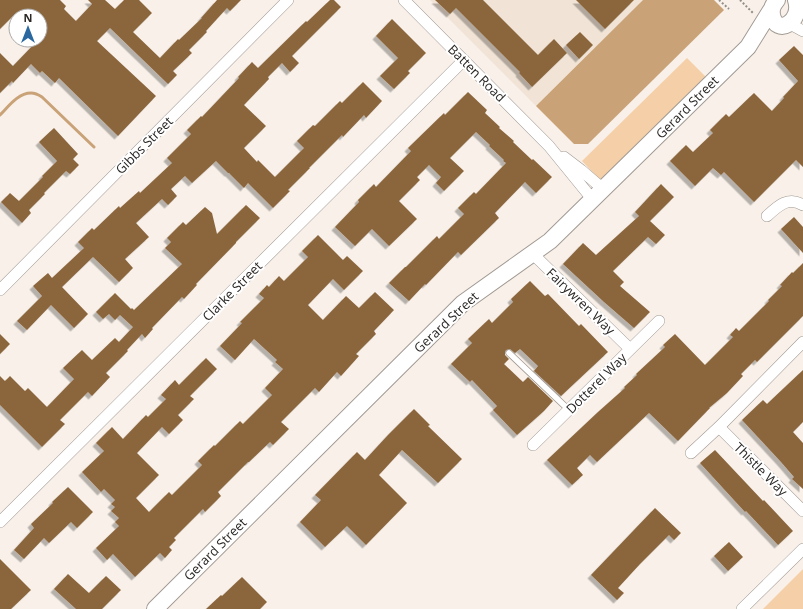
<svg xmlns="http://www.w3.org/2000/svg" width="803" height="609" font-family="'Open Sans',sans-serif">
	<defs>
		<filter id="shadow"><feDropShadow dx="-3.5" dy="3.5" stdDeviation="0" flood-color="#0004"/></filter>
	</defs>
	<rect width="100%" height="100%" fill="#f8f0e9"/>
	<path fill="#f1e4d6" d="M430,0H643L536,106Z"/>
	<path fill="#f4cfa7" d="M687,58L708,79L603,183L582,161Z
		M803,569V609H763Z"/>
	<path fill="#c9a277" d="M643,0H714L724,10L588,144H574L536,106Z"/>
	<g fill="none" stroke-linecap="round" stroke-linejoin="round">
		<path stroke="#c9a277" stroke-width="3" d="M0,115C8,107 18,93 31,93C35,93 39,95 42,97L94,147"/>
	</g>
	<path fill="#8b663d" filter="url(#shadow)" d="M0,0H60L66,6L64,9L76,21L92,4L88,0H105L115,9L124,0H139L152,13L133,32L160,58L178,39L179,40L202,18H201L217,0H241L230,11L227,8L206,31L207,32L189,50L192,53L173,71L177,75L168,84L110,28L97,41L156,96L118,136L59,78L55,83L42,71L40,73L31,64L13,83L12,81L0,93V53L13,66L38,40H40L41,37L40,36V16H20L16,13L0,29Z
		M330,0H334L341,7L292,56L299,63L290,72L282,63L268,77L269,79L244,105L266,126L244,148L257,162L258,160L275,177L304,148L297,141L313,125L315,126L340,101L342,103L363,82L382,101L366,118L364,115L343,137L342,135L309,168H310L288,190L290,191L273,208L248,183L244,188L229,173H228L216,161L192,183L185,176L171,189L177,196L168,205L162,199L136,223L149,237L125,259L133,268L119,282L93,257L62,287L88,314L74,328L51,305L27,330L17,321L42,296L33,286L48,273L52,278L84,248L78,242L92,228L94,230L119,206L120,208L139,191L140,193L172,163L167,158L191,134L187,130L201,116L202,117L239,78L238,77L252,62L258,68L306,21L307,22Z
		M435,0H483L538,55L554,39L567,53L532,87L519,73L520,72L456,8L450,14Z
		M576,0H634L605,29Z
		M392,19L426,53L408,71L410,73L394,89L380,76L398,58L376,36Z
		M580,32L593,45L579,59L566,45Z
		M794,46L803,55V167L796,160L754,202L724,172L721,175L713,168L695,186L670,161L686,145L693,152L713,133L710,130L726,114L729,117L754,93L772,111L784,98L783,97L798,81L779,60Z
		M468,92L487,110L485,113L500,127L499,128L514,141L513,142L532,160L533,159L552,177L536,193L525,182L495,213L499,218L461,255L458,252L426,285L425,284L409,301L389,283L405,267H406L437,236L439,239L464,214L458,208L474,192L476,194L506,163L503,161L504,160L489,146L490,145L476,132L450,158L464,171L444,191L436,183L441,177L429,165L417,177L420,180L399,201L417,219L389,246L372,229L355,246L335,227L359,202L358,200L374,184L376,187L411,151L408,148L444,113L445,115Z
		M54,128L78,154L73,159L79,165L70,174L66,171L44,193L45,194L29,210L31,213L22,223L1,202L10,193L19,201L43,177L42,176L57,161L39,142Z
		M661,184L674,197L650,221L665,235L656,244L648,237L613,271L624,282L620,286L650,312L634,328L604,302L563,264L583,243L596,255L639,216L635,212Z
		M246,205L260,218L236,242V243L196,284L197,285L184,299L182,297L152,328L153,329L145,338L142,334L127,350L128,351L106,373L110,377L92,396L88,392L60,420L65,424L42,447L0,405V376L5,381L10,376L25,391L28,388L47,407L74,379L63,368L82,350L92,360L115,338L119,342L133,327L120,315L115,320L109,314L103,319L96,312L115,293L131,309L132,308L134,310L182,264L165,248L171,242L167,238L183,222L186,225L205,207L212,213L217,234Z
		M794,217L803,227V253L781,229Z
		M318,235L343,260L347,256L363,271L344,290L333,279L308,305L323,320L346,296L359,308L375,292L394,310L374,331L376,334L356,354L359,356L341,376L337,372L319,392L315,388L281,422L289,429L273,445L270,442L249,462H248L218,492L221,496L205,512L203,509L174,538L176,540L169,547L172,550L165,558L160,553L135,577L113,554L107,560L96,548L119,526L115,522L119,518L111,511L115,507L111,504L115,500L104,489L101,492L82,472L104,451L96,443L112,427L123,439L146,415L148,417L166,399L161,395L175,380L179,385L206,358L217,369L190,396L194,399L178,415L183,420L169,434L162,427L137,453L159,475L136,498L149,512L169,492L172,495L202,465L198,461L214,445L215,446L240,421L243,424L272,395L265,388L283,369L275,362L277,360L254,339L235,360L220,346L242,323L240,322L264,298L259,294L267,285L269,287L279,276L284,281L308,257L302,251Z
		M803,263V316L757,362L755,360L741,374L743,376L727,393L709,408H710L678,441L649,413L597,462L590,455L577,468L583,475L572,485L547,460L598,412L625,388L624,387L637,375L636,374L665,347L663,345L675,334L705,365L733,337L730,335L736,328L739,331L769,301L768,300L782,286L780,285L792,272L793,273Z
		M530,281L545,296L548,294L579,326L581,324L608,352L561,396L534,371L538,366L520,349L515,353L510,349L506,350L505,352V355L509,359L504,364L523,382L528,377L553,401L544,411L517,435L493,410L497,406L472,380L470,382L451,364L472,343L468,339L489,319L492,323L513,302L511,299Z
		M0,334L10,344L0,354Z
		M803,370V422L793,432L803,443V489L792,479L794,477L781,462L742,420L763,400L767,404Z
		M414,409L430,425L428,426L462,459L438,483L402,450L379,475L407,503L366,545L347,526L325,547L300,522L321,500L315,495L357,452L365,460L388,435Z
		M715,450L763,501L764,500L793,531L778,545L746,511L745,512L700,463Z
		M68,487L93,512L77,528L71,522L49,543L44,538L24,559L14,550L34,528L31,524L53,503L52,502Z
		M655,508L681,533L674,540L669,535L640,564L618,588L624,593L617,600L591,575Z
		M729,542L743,557L728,571L714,556Z
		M0,559L31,590L11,609H0Z
		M68,574L89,593L106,576L121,590L102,609H76L54,589Z
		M242,577L267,602L260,609H206L221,595L222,596Z"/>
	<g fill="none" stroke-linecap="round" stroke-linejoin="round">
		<defs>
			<path id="lane" d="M509,353L569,410"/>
			<path id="street" d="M404,0L549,146L593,200
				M792,25L803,31
				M564,157L581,170L603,189
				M767,216C778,206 788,196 803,205
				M533,254L630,349
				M0,290L288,0
				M719,427L803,511
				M533,445L659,321
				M691,453L719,427L803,342
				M0,522L464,60
				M742,609L803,549"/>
			<path id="secondary" d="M777,0C773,5 771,8 772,15C776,37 803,22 796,0
				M155,609L463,303L550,241L748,47L771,10"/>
		</defs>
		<use href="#lane" stroke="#a19a93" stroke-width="7"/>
		<use href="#street" stroke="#a19a93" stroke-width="12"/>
		<use href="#secondary" stroke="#a19a93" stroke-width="18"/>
		<path stroke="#938e89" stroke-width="2" stroke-dasharray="2 2" stroke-linecap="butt" d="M719,0L729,9
			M740,0L753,13"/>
		<use href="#lane" stroke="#fff" stroke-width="5.5"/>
		<use href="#street" stroke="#fff" stroke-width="11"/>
		<use href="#secondary" stroke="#fff" stroke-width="16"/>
	</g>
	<g text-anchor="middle" stroke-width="4" stroke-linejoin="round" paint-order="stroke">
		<g font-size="13" fill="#2a2725" stroke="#fff">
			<text transform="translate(477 73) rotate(45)" y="5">Batten Road</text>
			<text transform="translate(687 107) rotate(-45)" y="5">Gerard Street</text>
			<text transform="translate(144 145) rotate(-45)" y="5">Gibbs Street</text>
			<text transform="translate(232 291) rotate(-45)" y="5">Clarke Street</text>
			<text transform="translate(581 301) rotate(44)" y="5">Fairywren Way</text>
			<text transform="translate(446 322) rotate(-43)" y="5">Gerard Street</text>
			<text transform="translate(596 383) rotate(-45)" y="5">Dotterel Way</text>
			<text transform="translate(761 469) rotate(45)" y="5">Thistle Way</text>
			<text transform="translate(215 549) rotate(-45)" y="5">Gerard Street</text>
		</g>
	</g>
	<g transform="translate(28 28)"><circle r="19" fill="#ffffff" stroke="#aaa9a8"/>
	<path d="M0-3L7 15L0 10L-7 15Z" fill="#2a689f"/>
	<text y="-6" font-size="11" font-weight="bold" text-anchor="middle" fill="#2a2725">N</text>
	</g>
</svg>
